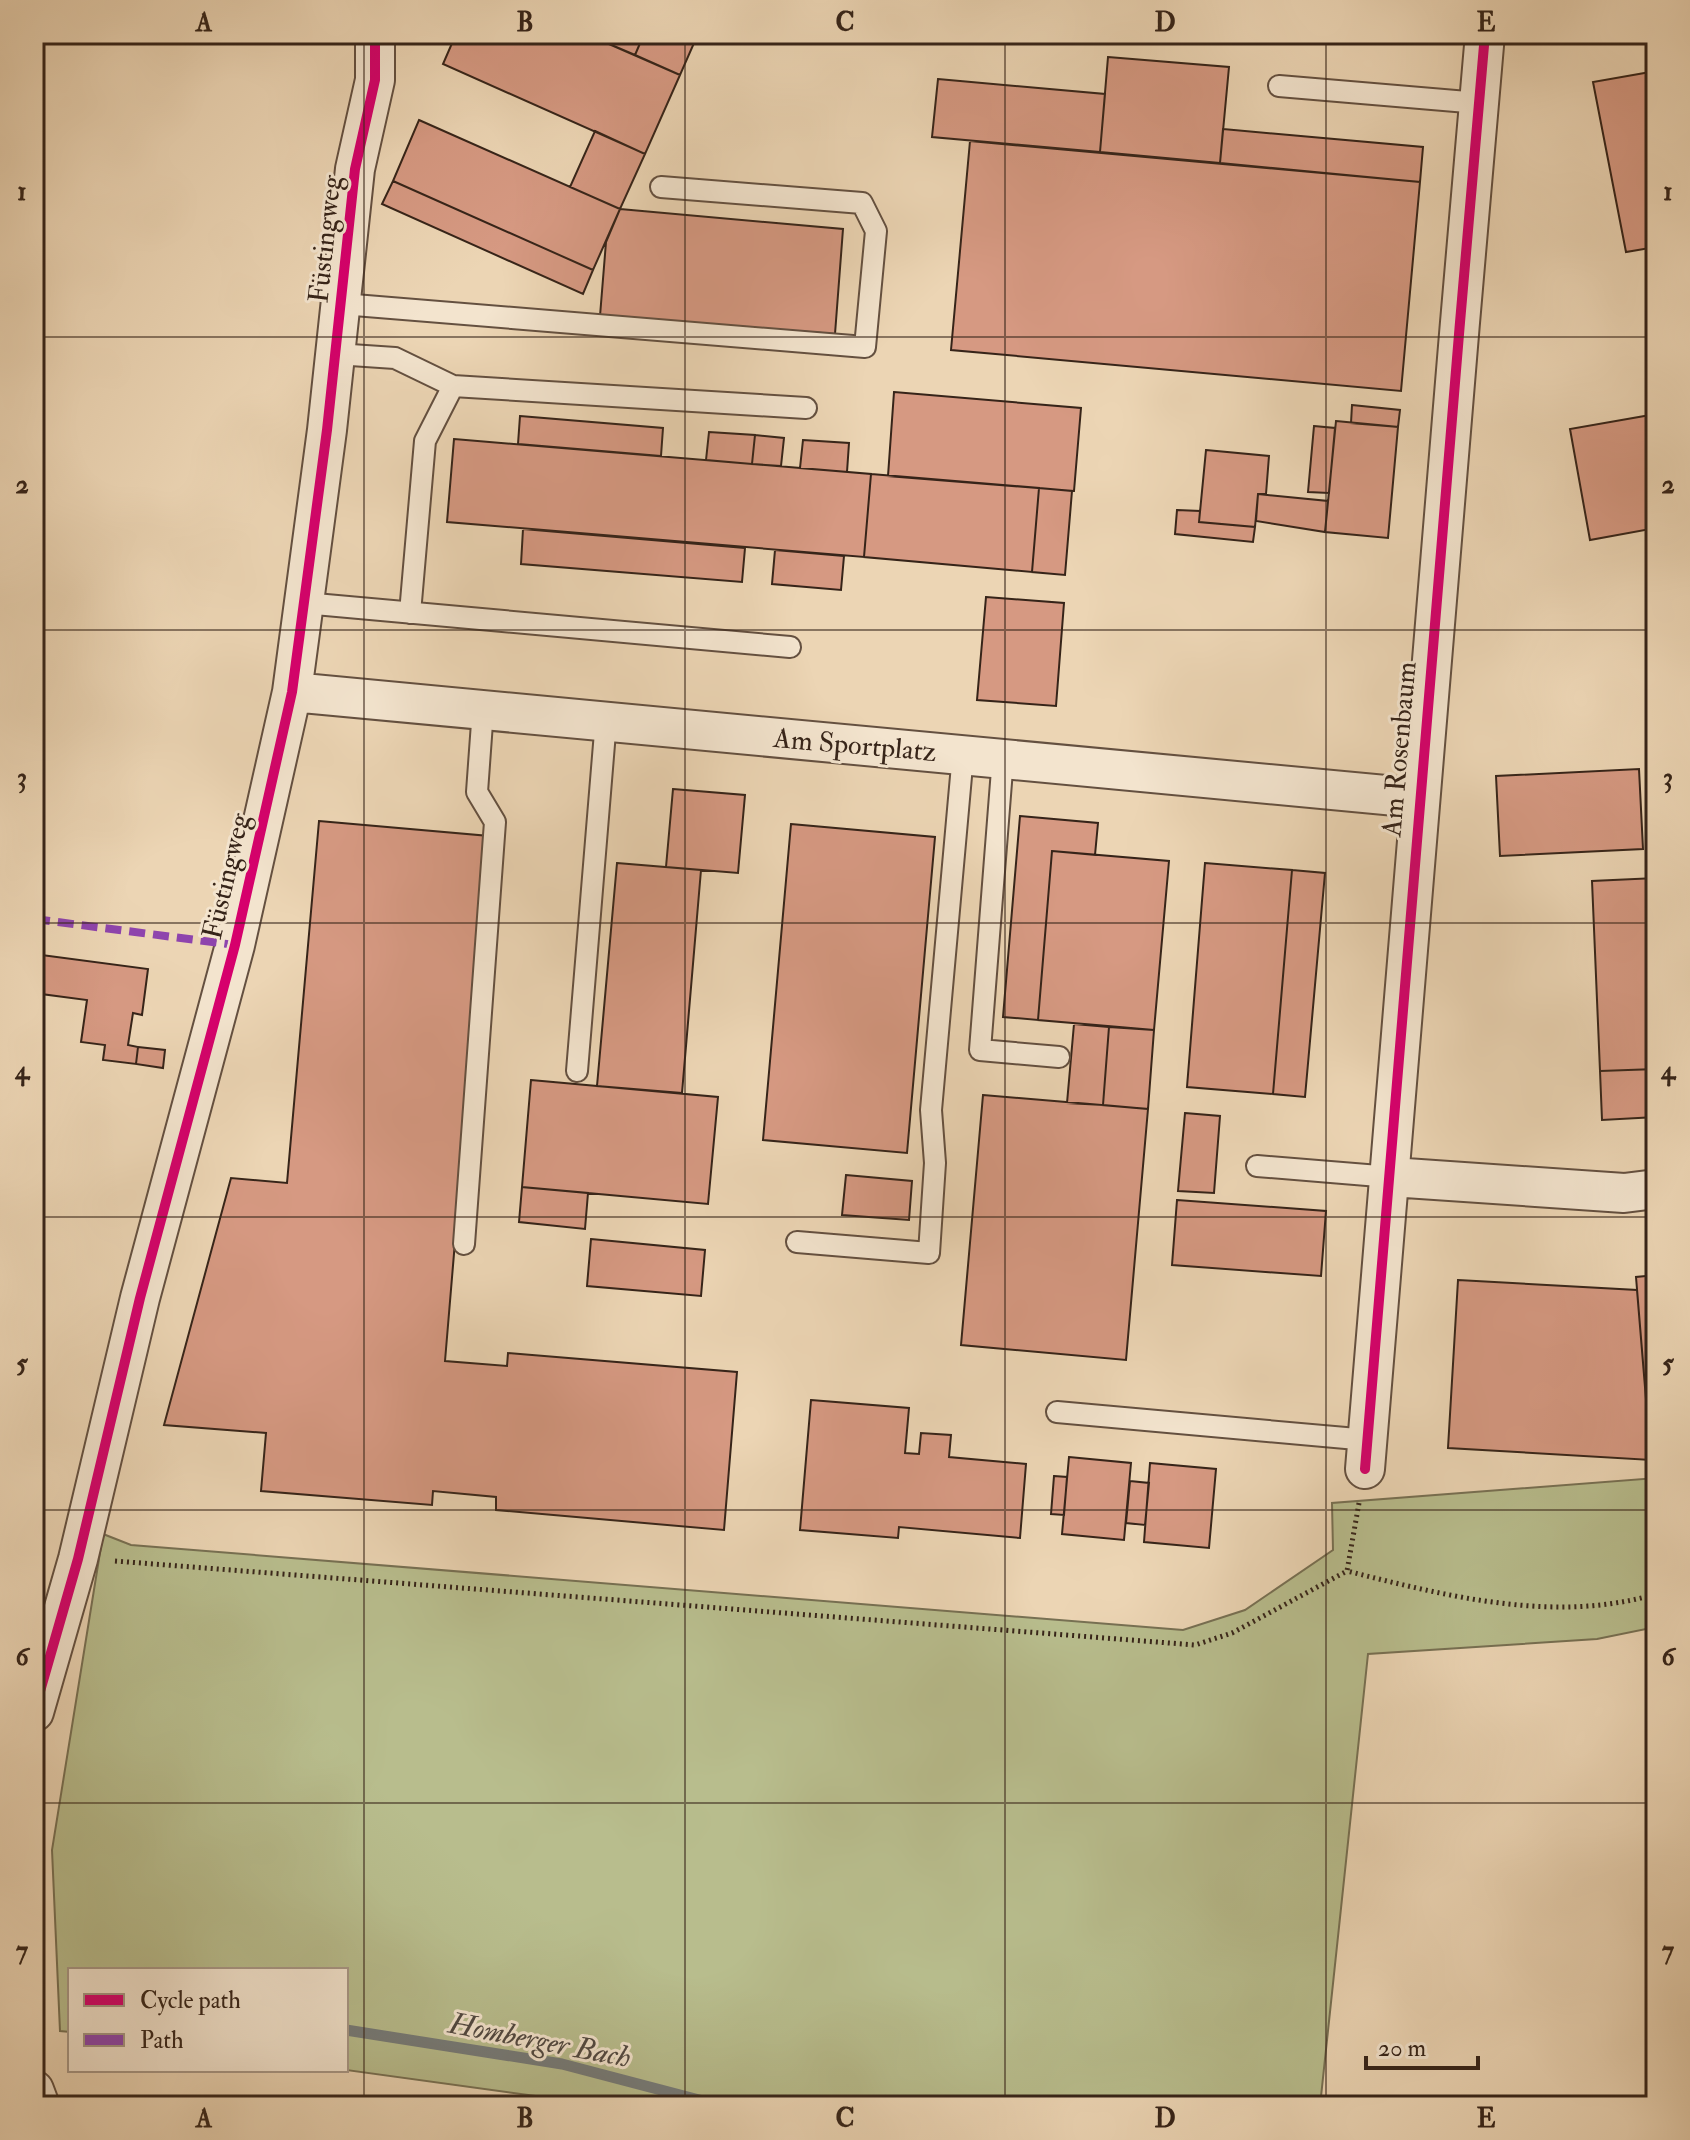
<svg xmlns="http://www.w3.org/2000/svg" width="1690" height="2140" font-family="'IM FELL Double Pica',serif">
	<rect width="100%" height="100%" fill="#ecd5b4"/>
	<filter id="stains"><feTurbulence type="fractalNoise" baseFrequency=".0025" numOctaves="4"/><feColorMatrix values="0 0 0 0 .2 0 0 0 0 .09 0 0 0 0 .02 0 0 0 .5 -.17"/></filter>
	<radialGradient id="worn" r=".72"><stop offset=".6" stop-color="#630" stop-opacity="0"/><stop offset="1" stop-color="#630" stop-opacity=".3"/></radialGradient>
	<path fill="#b8bd8d" stroke="#777053" stroke-width="2" d="M1656,1478V1627L1597,1639L1368,1654L1320,2106H609L346,2070V1970H70V2032L60,2031L52,1850L103,1534L131,1545L1183,1630L1245,1610L1333,1550L1332,1503Z"/>
	<g fill="none" stroke-linecap="round" stroke-linejoin="round">
		<path stroke="#757b79" stroke-width="11" d="M346,2030L562,2064L722,2106"/>
	</g>
	<path fill="#d69982" stroke="#362419" stroke-width="2" d="M456,34H586L680,75L645,154L443,64Z
		M597,34H644L635,55L595,38Z
		M644,34H698L680,75L635,55Z
		M1108,57L1229,67L1220,163L1100,152Z
		M1656,71V247L1626,252L1593,82Z
		M938,79L1105,94L1100,152L932,137Z
		M419,120L620,209L593,270L393,181Z
		M1223,129L1423,147L1420,182L1220,163Z
		M595,131L645,154L620,209L570,187Z
		M970,141L1420,182L1401,391L951,350Z
		M393,181L593,270L583,294L382,204Z
		M620,209L843,229L835,334L600,316L606,242Z
		M894,392L1081,408L1074,491L888,476Z
		M1352,405L1400,410L1398,427L1351,423Z
		M1656,414V528L1590,540L1570,429Z
		M520,416L663,428L661,456L518,444Z
		M1336,421L1398,427L1388,538L1325,532Z
		M1314,426L1335,428L1329,493L1308,492Z
		M709,432L755,435L752,464L706,460Z
		M755,435L784,438L781,466L752,464Z
		M454,439L871,474L864,557L447,522Z
		M803,440L849,443L847,472L800,468Z
		M1206,450L1269,456L1266,494H1258L1255,527L1199,522Z
		M871,474L1039,488L1032,572L864,557Z
		M1039,488L1072,491L1065,575L1032,572Z
		M1258,494L1328,501L1325,532L1256,521Z
		M1177,510L1200,511L1199,522L1255,527L1253,542L1175,534Z
		M523,529L745,548L742,582L521,564Z
		M775,550L844,556L841,590L772,584Z
		M986,597L1064,603L1056,706L977,700Z
		M1639,769L1643,849L1500,856L1496,776Z
		M673,789L745,795L738,873L666,867Z
		M1020,816L1098,823L1095,855L1052,851L1038,1020L1003,1017Z
		M319,821L489,836L445,1361L507,1366L508,1353L737,1372L724,1530L496,1510V1497L433,1491L432,1505L261,1491L266,1433L164,1425L231,1178L287,1183Z
		M791,824L935,837L907,1153L763,1140Z
		M1052,851L1169,861L1154,1030L1038,1020Z
		M617,863L701,870L682,1093L597,1086Z
		M1205,863L1292,870L1273,1094L1187,1087Z
		M1292,870L1325,873L1305,1097L1273,1094Z
		M1656,878V1069L1600,1071L1592,881Z
		M34,954L148,969L142,1015L133,1013L128,1045L138,1047L136,1064L103,1060L105,1045L81,1042L87,1000L34,993Z
		M1074,1024L1109,1027L1103,1105L1067,1103Z
		M1109,1027L1154,1030L1148,1109L1103,1105Z
		M138,1047L165,1050L163,1068L136,1064Z
		M1656,1069V1117L1602,1120L1600,1071Z
		M531,1080L718,1097L708,1204L522,1187Z
		M983,1095L1148,1109L1126,1360L961,1345Z
		M1185,1113L1220,1116L1214,1193L1178,1191Z
		M846,1175L912,1181L909,1220L842,1215Z
		M522,1187L588,1193L585,1229L519,1222Z
		M1177,1200L1326,1211L1321,1276L1172,1265Z
		M591,1239L705,1250L701,1296L587,1286Z
		M1656,1275V1460H1651L1636,1277Z
		M1458,1280L1637,1290L1651,1460L1448,1448Z
		M811,1400L909,1408L905,1453L919,1454L921,1433L951,1435L949,1457L1026,1464L1020,1538L899,1527L898,1538L800,1530Z
		M1069,1457L1131,1463L1124,1540L1062,1534Z
		M1150,1463L1216,1469L1209,1548L1144,1542Z
		M1054,1476L1067,1477L1064,1515L1051,1514Z
		M1130,1481L1149,1483L1145,1525L1126,1523Z"/>
	<g fill="none" stroke-linecap="round" stroke-linejoin="round">
		<defs>
			<path id="lane" d="M1279,86L1479,103
				M342,304L865,347L876,231L862,203L661,187
				M336,354L395,358L453,386L806,408
				M304,603L790,647
				M410,613L425,441L453,386
				M1003,757L980,1050L1059,1057
				M577,1071L606,720
				M1257,1166L1391,1177
				M797,1242L929,1253L935,1163L931,1110L963,754
				M464,1244L495,822L477,792L483,709
				M1057,1412L1368,1440"/>
			<path id="street" d="M292,692L1417,798
				M1391,1177L1624,1193L1656,1189
				M1365,1469C1404,990 1443,512 1485,34
				M34,1712L78,1559L140,1298L235,945L292,692L327,430L355,169L375,80V34
				M34,2090L40,2106"/>
		</defs>
		<use href="#lane" stroke="#645040" stroke-width="24"/>
		<use href="#street" stroke="#645040" stroke-width="42"/>
		<path stroke="#362419" stroke-width="5" stroke-dasharray="2 4" stroke-linecap="butt" d="M1359,1503L1347,1571C1446,1596 1555,1624 1656,1594
			M115,1561L1195,1645L1232,1633L1347,1571"/>
		<use href="#lane" stroke="#f3e4ce" stroke-width="20"/>
		<use href="#street" stroke="#f3e4ce" stroke-width="38"/>
		<path stroke="#8e44ad" stroke-width="8" stroke-dasharray="16 8" stroke-linecap="butt" d="M34,919L235,945"/>
		<defs>
			<path id="cycleway" d="M1365,1469C1404,990 1443,512 1485,34
				M34,1712L78,1559L140,1298L235,945L292,692L327,430L355,169L375,80V34"/>
		</defs>
		<use href="#cycleway" stroke="#f3e4ce" stroke-width="15"/>
		<use href="#cycleway" stroke="#d6006c" stroke-width="10"/>
	</g>
	<path fill="none" stroke="#362419" stroke-width="2" stroke-opacity="0.55" d="M364,34V2106M685,34V2106M1005,34V2106M1326,34V2106M34,337H1656M34,630H1656M34,923H1656M34,1217H1656M34,1510H1656M34,1803H1656"/>
	<g text-anchor="middle" stroke-width="6" stroke-linejoin="round" paint-order="stroke">
		<g font-size="28" fill="#362419" stroke="#f3e4ce">
			<text transform="translate(324 239) rotate(-84)" y="10">Füstingweg</text>
			<text transform="translate(855 744) rotate(5)" y="10">Am Sportplatz</text>
			<text transform="translate(1398 749) rotate(-85)" y="10">Am Rosenbaum</text>
			<text transform="translate(225 876) rotate(-77)" y="10">Füstingweg</text>
		</g>
		<g font-size="30" font-style="italic" fill="#504841" stroke="#f3e4ce">
			<text transform="translate(540 2040) rotate(11)" y="10">Homberger Bach</text>
		</g>
	</g>
	<rect width="1690" height="2140" fill="none" stroke="#ecd5b4" stroke-width="88"/>
	<rect x="68" y="1968" width="280" height="104" fill="#f3e4ce" stroke="#a79786" stroke-width="2"/>
	<rect x="84" y="1994" width="40" height="12" fill="#d6006c" stroke="#a79786" stroke-width="2"/>
	<text x="140" y="2008" font-size="24" fill="#362419">Cycle path</text>
	<rect x="84" y="2034" width="40" height="12" fill="#8e44ad" stroke="#a79786" stroke-width="2"/>
	<text x="140" y="2048" font-size="24" fill="#362419">Path</text>
	<path d="M1366 2056v12h112v-12" fill="none" stroke="#362419" stroke-width="4"/>
	<text x="1378" y="2056" font-size="24" fill="#362419" stroke="#f3e4ce" stroke-width="6" paint-order="stroke">20 m</text>
	<rect x="44" y="44" width="1602" height="2052" fill="none" stroke="#362419" stroke-width="3"/>
	<g font-size="26" text-anchor="middle" font-weight="bold" fill="#362419">
		<text x="204" y="31">A</text>
		<text x="525" y="31">B</text>
		<text x="845" y="31">C</text>
		<text x="1165" y="31">D</text>
		<text x="1486" y="31">E</text>
		<text x="22" y="200">1</text>
		<text x="1668" y="200">1</text>
		<text x="22" y="493">2</text>
		<text x="1668" y="493">2</text>
		<text x="22" y="786">3</text>
		<text x="1668" y="786">3</text>
		<text x="22" y="1079">4</text>
		<text x="1668" y="1079">4</text>
		<text x="22" y="1372">5</text>
		<text x="1668" y="1372">5</text>
		<text x="22" y="1665">6</text>
		<text x="1668" y="1665">6</text>
		<text x="22" y="1959">7</text>
		<text x="1668" y="1959">7</text>
		<text x="204" y="2127">A</text>
		<text x="525" y="2127">B</text>
		<text x="845" y="2127">C</text>
		<text x="1165" y="2127">D</text>
		<text x="1486" y="2127">E</text>
	</g>
	<rect width="100%" height="100%" filter="url(#stains)"/>
	<rect width="100%" height="100%" fill="url(#worn)"/>
</svg>
